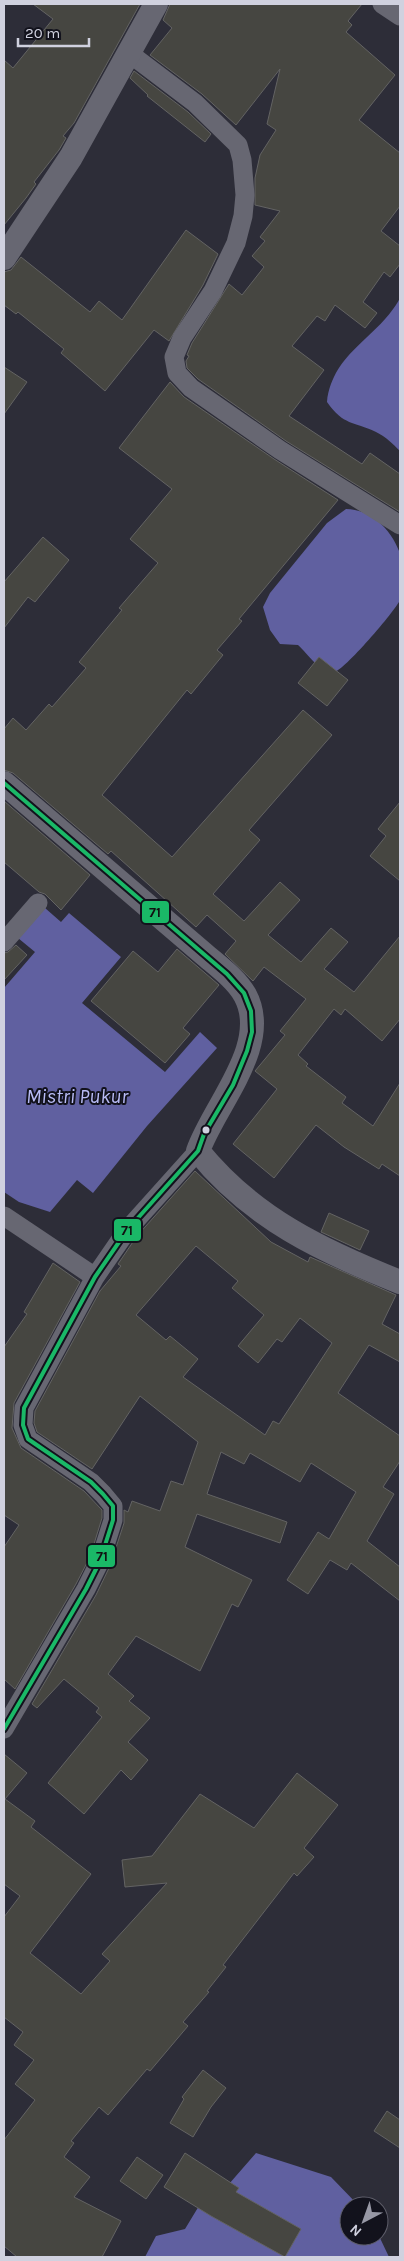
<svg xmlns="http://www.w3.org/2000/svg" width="404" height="2261" font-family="Karla,sans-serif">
	<rect width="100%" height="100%" fill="#2d2d38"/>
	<path fill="#6060a0" d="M400,298V451C393,444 386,437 376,432C353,421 344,426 327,402C333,351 379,338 400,298Z
		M346,509C370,509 391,529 399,551C403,559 400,572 400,581C400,586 402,595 400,600C396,610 343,672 334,672C319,672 308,654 298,645L280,644L270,630L263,607L270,593L327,523Z
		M45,908L61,922L69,913L121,957L82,1003L165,1072L200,1032L217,1048L147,1126L93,1193L77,1180L50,1212L19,1202L4,1192V988L35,952L18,938Z
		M256,2153L331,2177L359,2206H349V2236H379L389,2257H145L156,2236L185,2229L205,2196L229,2184Z"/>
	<path fill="#464641" stroke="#636363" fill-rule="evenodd" d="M33,4H140L74,123L63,136L66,138L59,150L34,182L36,184L26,198L4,225V60L13,68L53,19Z
		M170,4H362L348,21L352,25L346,32L395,75L359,120L400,153V206L381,231L400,246V264L390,277L384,272L363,302L377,313L365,328L335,305L325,321L317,316L292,346L324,370L289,416L362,464L370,453L400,474V512L286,441L198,379L187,368L186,361L189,356L187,355L192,343L229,284L242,295L264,267L252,256L265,241L260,237L280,211L255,205V178L260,155L276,130L267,124L280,69L236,125L202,94L150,55L172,28L163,20Z
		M134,71L188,112L211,134L205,142L147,96L148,95L130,78Z
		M186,230L218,254L203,285L169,341L154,330L105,391L61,353L64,349L18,312L16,314L4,305V272L11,270L21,257L90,312L99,301L122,320Z
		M4,367L27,382L4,414Z
		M170,382L184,397L274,459L338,500L239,619L242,621L217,650L223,655L191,694L187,690L102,795L172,857L303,710L332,735L249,830L260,840L213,894L244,921L280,882L300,900L268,935L301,962L331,928L348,942L324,969L354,992L400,936V1019L382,1041L345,1009L341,1015L334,1009L298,1055L308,1064L306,1066L346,1097L342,1103L373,1126L400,1083V1176L382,1164L379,1169L344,1147L316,1125L274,1178L233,1144L277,1089L255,1071L285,1035L280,1031L306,999L264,967L253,981L225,954L236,941L207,915L196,927L111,851L108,854L13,773L4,770V729L13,718L26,730L49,704L52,707L86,668L79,662L122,610L119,608L158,563L130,539L172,489L119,448Z
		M43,537L69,560L35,602L28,597L4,628V582Z
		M319,657L348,680L327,706L298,683Z
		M4,801L90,875L61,910L45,894L39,892L4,862Z
		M400,802V881L370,856L386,836L378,829Z
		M16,945L27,955L4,980V953L8,952Z
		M177,949L219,985L183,1028L190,1034L165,1063L91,1001L133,951L158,972Z
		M195,1171L271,1242L308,1262L310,1257L396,1295L382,1324L400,1334V1362L369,1345L338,1393L400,1436V1461L383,1487L394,1494L367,1541L400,1567V1601L351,1563L347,1570L330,1560L308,1594L287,1580L318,1532L329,1539L356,1492L311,1463L300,1482L250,1453L244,1464L221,1452L207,1494L287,1522L280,1543L197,1514L185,1547L252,1580L238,1607L232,1604L200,1671L136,1636L108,1674L134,1696L129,1701L150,1718L128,1742L148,1760L131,1780L121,1770L84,1814L48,1783L102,1717L96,1712L99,1708L64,1679L37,1708L32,1704L96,1595L110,1566L124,1523V1510L128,1512L132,1501L160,1511L171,1481L183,1485L198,1442L140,1396L92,1469L37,1432L34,1423L35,1411L100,1291L121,1266L118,1264L137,1236ZM196,1246L238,1281L232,1288L264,1315L238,1346L258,1363L277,1339L282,1342L300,1318L332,1343L279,1424L273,1421L265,1435L183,1377L198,1359L170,1336L166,1340L136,1315Z
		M329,1213L369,1231L360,1250L321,1232Z
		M53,1263L80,1282L14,1403L12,1428L21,1448L84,1491L102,1510V1518L90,1557L76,1584L15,1689L4,1679V1547L19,1525L4,1515V1347L27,1314L24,1312Z
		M4,1754L27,1773L5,1799L35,1821L31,1827L91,1874L30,1953L81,1994L110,1961L102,1954L167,1883L125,1887L122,1860L152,1856L200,1794L254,1828L297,1773L338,1805L304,1848L314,1857L297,1876L294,1873L223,1965L226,1967L207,1991L209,1992L183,2022L188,2026L150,2071L147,2069L108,2115L99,2107L71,2141L74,2143L64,2157L90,2177L74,2197L121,2221L102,2257H17L4,2246V2140L35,2100L15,2084L34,2060L14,2045L23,2032L4,2017V1917L20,1896L4,1884Z
		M203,2070L226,2088L211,2107L193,2137L170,2123L184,2099L182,2097Z
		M387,2111L400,2120V2148L374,2131Z
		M185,2153L239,2188L236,2192L301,2229L285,2257L211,2216L164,2187Z
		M137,2157L163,2175L146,2199L120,2181Z"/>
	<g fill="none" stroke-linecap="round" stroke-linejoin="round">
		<path stroke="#676772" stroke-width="19" d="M382,4L400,16
			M129,53L195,103L238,145L242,160L245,195L243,216L236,243L213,291L182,338L174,357L177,373L191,388L280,450L400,525
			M4,942L38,903
			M4,1216L95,1277
			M4,1729L86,1589L100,1561L113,1520V1506L103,1494L91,1482L28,1439L23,1425L24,1408L95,1277L128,1229L198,1151"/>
		<path stroke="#676772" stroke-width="24" d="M4,258L71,157L156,4
			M4,783L204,954C218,966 236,979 245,995C272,1045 214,1105 198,1151C252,1218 322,1251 400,1282"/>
		<defs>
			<path id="bus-1" d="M4,783L227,974L244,993L251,1011L252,1032L247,1051L233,1085L204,1134L198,1151L128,1229L95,1277L24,1408L23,1425L28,1439L91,1482L103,1494L113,1506V1520L100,1561L86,1589L4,1729"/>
		</defs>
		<use href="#bus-1" stroke="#12121c" stroke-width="8"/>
		<use href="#bus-1" stroke="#1ab867" stroke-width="4"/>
	</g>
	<circle fill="#d0d1df" stroke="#12121c" stroke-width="2" cx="206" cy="1130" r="4.5"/>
	<g text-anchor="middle" stroke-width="4" stroke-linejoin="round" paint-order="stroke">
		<g font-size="20" font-style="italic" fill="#b9bcf6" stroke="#12121c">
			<text x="77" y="1103">Mistri Pukur</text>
		</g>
	</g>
	<g stroke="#12121c" stroke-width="2">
		<rect x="141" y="900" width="29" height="24" rx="5" fill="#1ab867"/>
		<rect x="113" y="1218" width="29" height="24" rx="5" fill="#1ab867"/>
		<rect x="87" y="1544" width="29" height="24" rx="5" fill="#1ab867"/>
	</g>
	<g font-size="14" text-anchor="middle" font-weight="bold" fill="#111">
		<text x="155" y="917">71</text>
		<text x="127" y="1235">71</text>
		<text x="102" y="1561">71</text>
	</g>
	<rect width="404" height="2261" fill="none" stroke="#d0d1df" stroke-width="10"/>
	<g transform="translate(364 2221) rotate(221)"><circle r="24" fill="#12121c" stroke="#5e5e6a"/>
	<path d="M0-4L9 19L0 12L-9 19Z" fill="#9798a5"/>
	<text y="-8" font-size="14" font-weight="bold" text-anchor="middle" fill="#d0d1df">N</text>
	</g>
	<path d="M18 38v8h71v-8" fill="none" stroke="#d0d1df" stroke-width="2.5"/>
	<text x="25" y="38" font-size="15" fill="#d0d1df" stroke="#12121c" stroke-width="4" paint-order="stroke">20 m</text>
</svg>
